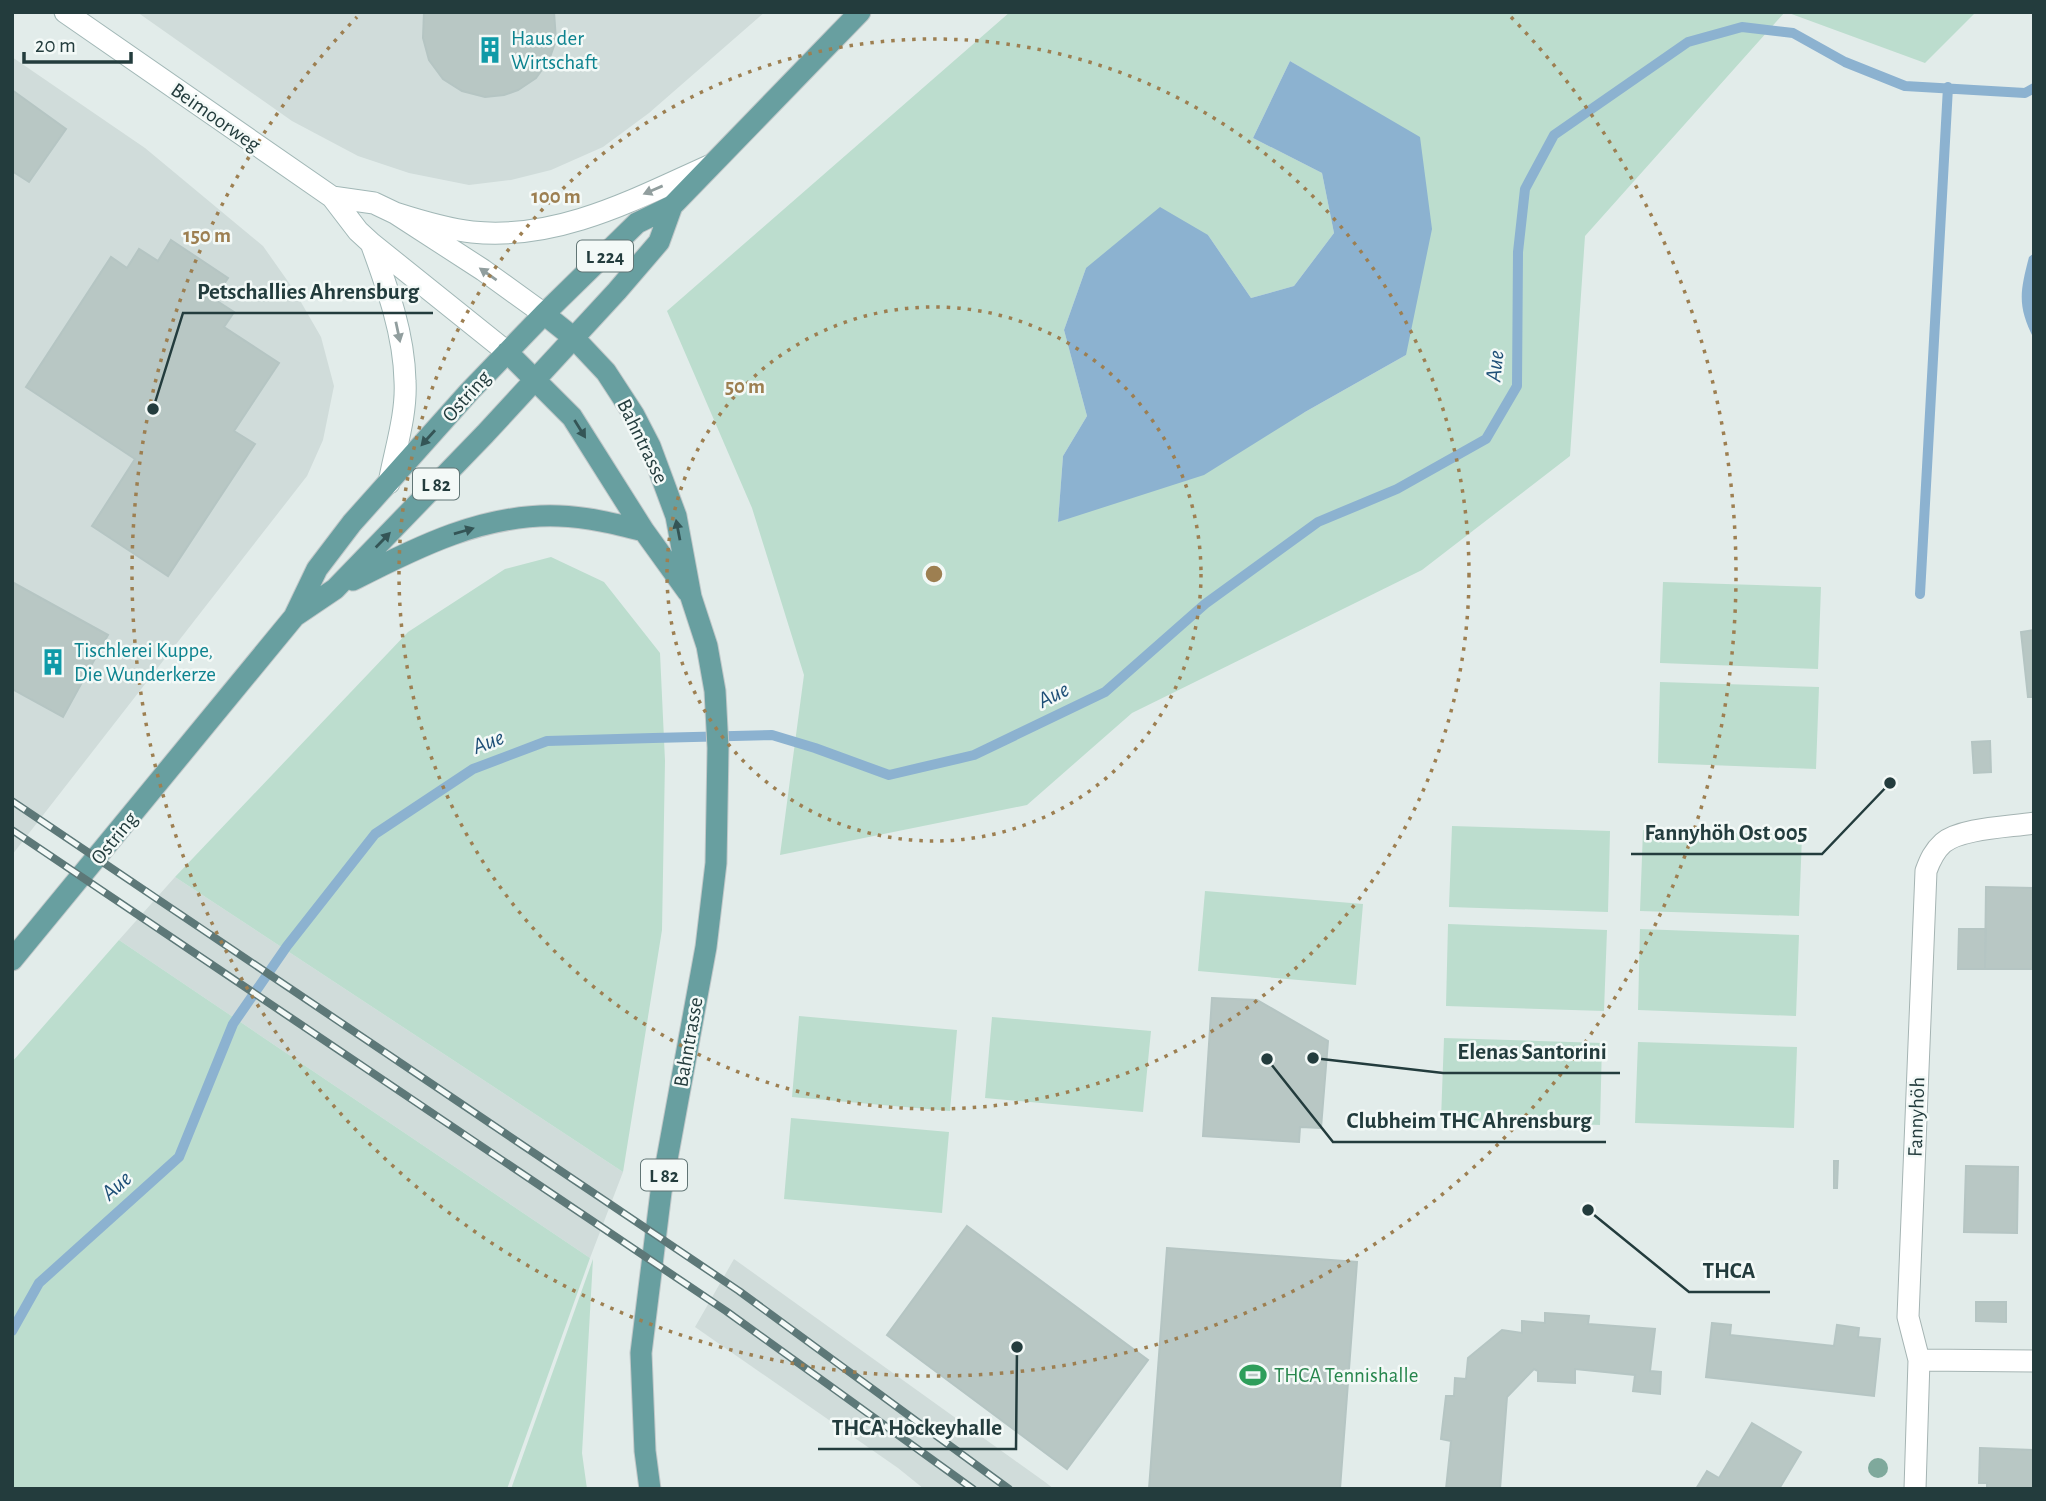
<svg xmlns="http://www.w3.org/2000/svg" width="2046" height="1501" font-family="'Alegreya Sans',sans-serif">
	<rect width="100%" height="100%" fill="#e2ecea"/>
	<path fill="#d0dcda" d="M137,12H765L649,113L603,147L551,170L511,180L469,185L409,173L358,156L292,121Z
		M12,57L145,148L263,246L294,290L321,337L334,386L323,440L307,476L12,855Z
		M175,877L623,1172L590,1258L119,940Z
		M734,1259L1045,1482L1054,1489H924L898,1468L695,1327Z"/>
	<path fill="#bcddce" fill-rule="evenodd" d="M1010,12H1785L1585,236L1570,456L1422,570L1132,713L1027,805L780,855L804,675L752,508L667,311ZM1290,61L1343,93L1406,355L1305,412L1058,522L1063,456L1087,416L1064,330L1086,268L1208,235L1251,298L1294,286L1334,233L1322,173L1253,138Z
		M1786,12H1976L1925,63Z
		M551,557L604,582L660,653L665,761L662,930L623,1172L175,877L408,632L505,569Z
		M1663,582L1821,587L1818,669L1660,663Z
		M1660,682L1819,687L1816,769L1658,763Z
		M1452,826L1610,831L1608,912L1449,907Z
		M1643,830L1802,835L1799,916L1640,911Z
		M1205,891L1363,904L1356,985L1198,971Z
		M1448,924L1607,930L1604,1011L1446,1006Z
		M1640,929L1799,935L1796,1016L1638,1010Z
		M119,940L590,1258L507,1489H12V1062Z
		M799,1016L957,1030L950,1111L792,1097Z
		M992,1017L1151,1031L1143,1112L985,1098Z
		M1444,1038L1602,1043L1600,1125L1441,1119Z
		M1638,1042L1797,1047L1794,1128L1635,1123Z
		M791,1118L949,1132L942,1213L784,1199Z
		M593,1259L582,1453L587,1489H511Z"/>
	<path fill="#8cb2d0" d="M1290,61L1420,137L1432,229L1406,355L1305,412L1204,475L1058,522L1063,456L1087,416L1064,330L1086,268L1160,207L1208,235L1251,298L1294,286L1334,233L1322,173L1253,138Z
		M2034,253V339C2017,306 2020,292 2029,257Z"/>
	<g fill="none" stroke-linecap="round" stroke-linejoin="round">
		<path stroke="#8cb2d0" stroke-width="10" d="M1920,594L1948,87
			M12,1331L39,1283L179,1157L233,1024L287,946L375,834L473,769L547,741L653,738L772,735L815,748L889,775L974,755L1105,692L1205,604L1318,522L1397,489L1486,439L1517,386L1518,252L1525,189L1554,135L1688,42L1742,27L1793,33L1845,62L1905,86L2025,93L2034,88"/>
	</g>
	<path fill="#b8c7c4" stroke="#b5c5c3" stroke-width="2" d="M424,12H554L556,40L549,60L536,78L518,90L504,95L485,97L462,91L443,79L429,60L423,38Z
		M12,90L66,129L29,182L12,171Z
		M171,240L228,278L214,299L234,312L224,327L279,363L234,431L255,444L168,576L92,526L135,459L26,387L111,257L127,268L139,249L158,261Z
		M12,582L108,635L63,717L12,689Z
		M2034,630V697H2028L2021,632Z
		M1990,741L1991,772L1974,773L1972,742Z
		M1886,777H1894V789H1886Z
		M1986,887L2033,888L2032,969H1985Z
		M2033,888L2034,969H2032Z
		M1959,929H1986L1985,969H1958Z
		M1212,998L1257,1000L1328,1041L1321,1128L1300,1127L1299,1142L1203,1136Z
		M1834,1161H1838L1837,1188H1834Z
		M1966,1166L2018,1167L2017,1233L1964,1232Z
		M967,1226L1148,1360L1067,1469L887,1335Z
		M1167,1248L1357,1262L1340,1489H1149Z
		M1976,1302H2006V1322L1976,1321Z
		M1545,1313L1589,1316L1588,1324L1655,1329L1650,1371L1661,1372L1660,1394L1633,1391L1635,1375L1575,1369V1383L1538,1381V1371L1534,1369L1507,1397L1500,1489H1446L1451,1441L1441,1439L1446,1396H1454L1455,1378L1466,1379L1468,1358L1502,1330L1522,1333V1321L1545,1323Z
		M1712,1323L1731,1325L1730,1335L1834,1346L1837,1325L1859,1328L1858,1337L1880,1339L1874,1396L1706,1377Z
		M1752,1423L1801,1452L1779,1489H1696L1707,1471L1719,1478Z
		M1980,1448L2034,1450V1489H1987V1483H1979Z"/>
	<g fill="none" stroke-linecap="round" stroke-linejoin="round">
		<defs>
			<path id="street" d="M1919,1360L2034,1361
				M1915,1489L1919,1360L1908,1317L1926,871C1930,860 1934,851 1943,843C1961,828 2010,827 2034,823"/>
			<path id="secondary" d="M65,12L332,197L358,231L371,243L507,352
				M332,197L374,203L395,213L483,270L544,314
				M395,213C420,221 446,229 472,232C558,241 635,199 711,165
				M371,243C387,287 404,333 405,381C407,414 395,450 389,483"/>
			<path id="primary" d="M544,314L574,338L606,372L634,415L650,446L676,516L691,597L707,646L715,691L718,748L716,863L706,947L661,1192L641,1353L645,1451L650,1489
				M507,352L572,417L644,531L688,592
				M353,580C417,547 485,513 559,516C588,517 616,524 644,531
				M295,616L335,589L485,434L617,291L659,242L672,206
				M12,960L294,617L317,569L352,523L469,392L544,314L637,223L672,206L860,12"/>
		</defs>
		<use href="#street" stroke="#a5b4b3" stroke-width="23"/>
		<use href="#secondary" stroke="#a1b7b6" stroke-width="23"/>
		<use href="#primary" stroke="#c1c8c9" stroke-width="23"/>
		<use href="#street" stroke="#fff" stroke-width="21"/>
		<use href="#secondary" stroke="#fff" stroke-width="21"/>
		<use href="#primary" stroke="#689fa0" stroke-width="21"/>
		<defs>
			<path id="rail" d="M12,801L739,1291L1009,1489
				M12,830L726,1311L973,1489"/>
		</defs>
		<use href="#rail" stroke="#5d7878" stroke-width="8"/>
		<use href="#rail" stroke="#f3f9f7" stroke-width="5" stroke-dasharray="16" stroke-linecap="butt"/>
	</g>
	<circle fill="#7fa99c" cx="1878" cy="1468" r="10"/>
	<defs><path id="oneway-solid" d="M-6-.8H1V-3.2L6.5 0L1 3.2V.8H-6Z" transform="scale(1.75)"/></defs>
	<g fill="#919e9e">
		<use href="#oneway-solid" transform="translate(653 190) rotate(157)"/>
		<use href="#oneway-solid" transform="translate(488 274) rotate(-145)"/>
		<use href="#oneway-solid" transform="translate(398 332) rotate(78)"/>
	</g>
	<g fill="#345556">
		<use href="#oneway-solid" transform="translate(580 429) rotate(58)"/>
		<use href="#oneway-solid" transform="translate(428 438) rotate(132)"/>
		<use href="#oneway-solid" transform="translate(678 530) rotate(-101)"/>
		<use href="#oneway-solid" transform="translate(464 531) rotate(-16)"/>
		<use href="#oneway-solid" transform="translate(383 540) rotate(-46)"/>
	</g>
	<g fill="none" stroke="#9d7f51" stroke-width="3.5" stroke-dasharray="3.5 7">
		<circle cx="934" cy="574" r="267"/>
		<circle cx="934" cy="574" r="535"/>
		<path d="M1511 17A802 802 0 1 1 357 17"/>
	</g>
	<defs>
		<symbol id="building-bare" viewBox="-9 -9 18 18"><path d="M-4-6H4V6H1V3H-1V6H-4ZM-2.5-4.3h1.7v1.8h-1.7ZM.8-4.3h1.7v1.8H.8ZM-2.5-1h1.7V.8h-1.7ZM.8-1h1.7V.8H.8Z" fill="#0f9aa8" stroke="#f3f9f7" stroke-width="2.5" paint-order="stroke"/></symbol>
		<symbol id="stadium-bare" viewBox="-9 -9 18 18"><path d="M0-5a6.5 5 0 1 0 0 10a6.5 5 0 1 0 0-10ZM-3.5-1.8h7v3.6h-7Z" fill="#2e9e5b" stroke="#f3f9f7" stroke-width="2.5" paint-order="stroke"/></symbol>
	</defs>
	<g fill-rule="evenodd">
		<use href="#building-bare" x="471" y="31" width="38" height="38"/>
		<use href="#building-bare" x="34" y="643" width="38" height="38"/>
		<use href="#stadium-bare" x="1234" y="1356" width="38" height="38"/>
	</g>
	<g text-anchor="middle" stroke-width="5" stroke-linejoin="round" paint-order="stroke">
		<g fill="#f3f9f7" stroke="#617575" stroke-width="2">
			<rect x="577" y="240.5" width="56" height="31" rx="5"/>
			<rect x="413" y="468.5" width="46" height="31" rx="5"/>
			<rect x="641" y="1159.5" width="46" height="31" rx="5"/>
		</g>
		<g font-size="19" font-weight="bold" fill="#233c3d">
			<text x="605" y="263">L 224</text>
			<text x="436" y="491">L 82</text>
			<text x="664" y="1182">L 82</text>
		</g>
		<g font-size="21" fill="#0d838f" stroke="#f3f9f7" text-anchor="start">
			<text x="511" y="45">Haus der<tspan x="511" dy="24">Wirtschaft</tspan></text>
			<text x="74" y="657">Tischlerei Kuppe,<tspan x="74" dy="24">Die Wunderkerze</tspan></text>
		</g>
		<g font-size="21" fill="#233c3d" stroke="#f3f9f7">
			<text transform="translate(216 117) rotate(35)" y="7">Beimoorweg</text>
			<text transform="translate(466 396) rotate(-48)" y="7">Ostring</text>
			<text transform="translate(643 441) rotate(64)" y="7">Bahntrasse</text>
			<text transform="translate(114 838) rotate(-51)" y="7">Ostring</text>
			<text transform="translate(688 1042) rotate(-80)" y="7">Bahntrasse</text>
			<text transform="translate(1916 1117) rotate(-88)" y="7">Fannyhöh</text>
		</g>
		<g font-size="21" fill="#27864d" stroke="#f3f9f7" text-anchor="start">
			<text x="1274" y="1382">THCA Tennishalle</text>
		</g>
		<g font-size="23" font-style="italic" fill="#1e4f77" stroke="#f3f9f7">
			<text transform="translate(1494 366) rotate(-84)" y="8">Aue</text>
			<text transform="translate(1053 694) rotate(-26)" y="8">Aue</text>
			<text transform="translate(488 741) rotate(-21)" y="8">Aue</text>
			<text transform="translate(116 1185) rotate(-42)" y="8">Aue</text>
		</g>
	</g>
	<circle cx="934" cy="574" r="10" fill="#9d7f51" stroke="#f3f9f7" stroke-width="3.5"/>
	<g font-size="21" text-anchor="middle" font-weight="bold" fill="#9d7f51" stroke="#f3f9f7" stroke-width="5" stroke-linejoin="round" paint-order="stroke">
		<text x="556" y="203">100 m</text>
		<text x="207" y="242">150 m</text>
		<text x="745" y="393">50 m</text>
	</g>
	<path fill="none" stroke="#233c3d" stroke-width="2.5" d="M153 409L183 313H433M1890 783L1822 854H1631M1313 1058L1443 1073H1620M1267 1059L1333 1142H1606M1588 1210L1689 1292H1770M1017 1347L1016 1449H818"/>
	<g fill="#233c3d" stroke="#f3f9f7" stroke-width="2.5">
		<circle cx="153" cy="409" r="7"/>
		<circle cx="1890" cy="783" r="7"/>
		<circle cx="1313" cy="1058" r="7"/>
		<circle cx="1267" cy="1059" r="7"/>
		<circle cx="1588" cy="1210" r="7"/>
		<circle cx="1017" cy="1347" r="7"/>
	</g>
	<g font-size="23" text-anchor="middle" font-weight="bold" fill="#233c3d" stroke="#f3f9f7" stroke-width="5" stroke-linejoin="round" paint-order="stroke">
		<text x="308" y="299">Petschallies Ahrensburg</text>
		<text x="1726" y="840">Fannyhöh Ost 005</text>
		<text x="1532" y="1059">Elenas Santorini</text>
		<text x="1469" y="1128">Clubheim THC Ahrensburg</text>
		<text x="1729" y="1278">THCA</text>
		<text x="917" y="1435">THCA Hockeyhalle</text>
	</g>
	<rect width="2046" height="1501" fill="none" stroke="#233c3d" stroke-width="28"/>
	<path d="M24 52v10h107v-10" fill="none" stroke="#233c3d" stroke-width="3.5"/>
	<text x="35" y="52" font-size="21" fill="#233c3d" stroke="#f3f9f7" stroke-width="5" paint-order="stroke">20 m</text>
</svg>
